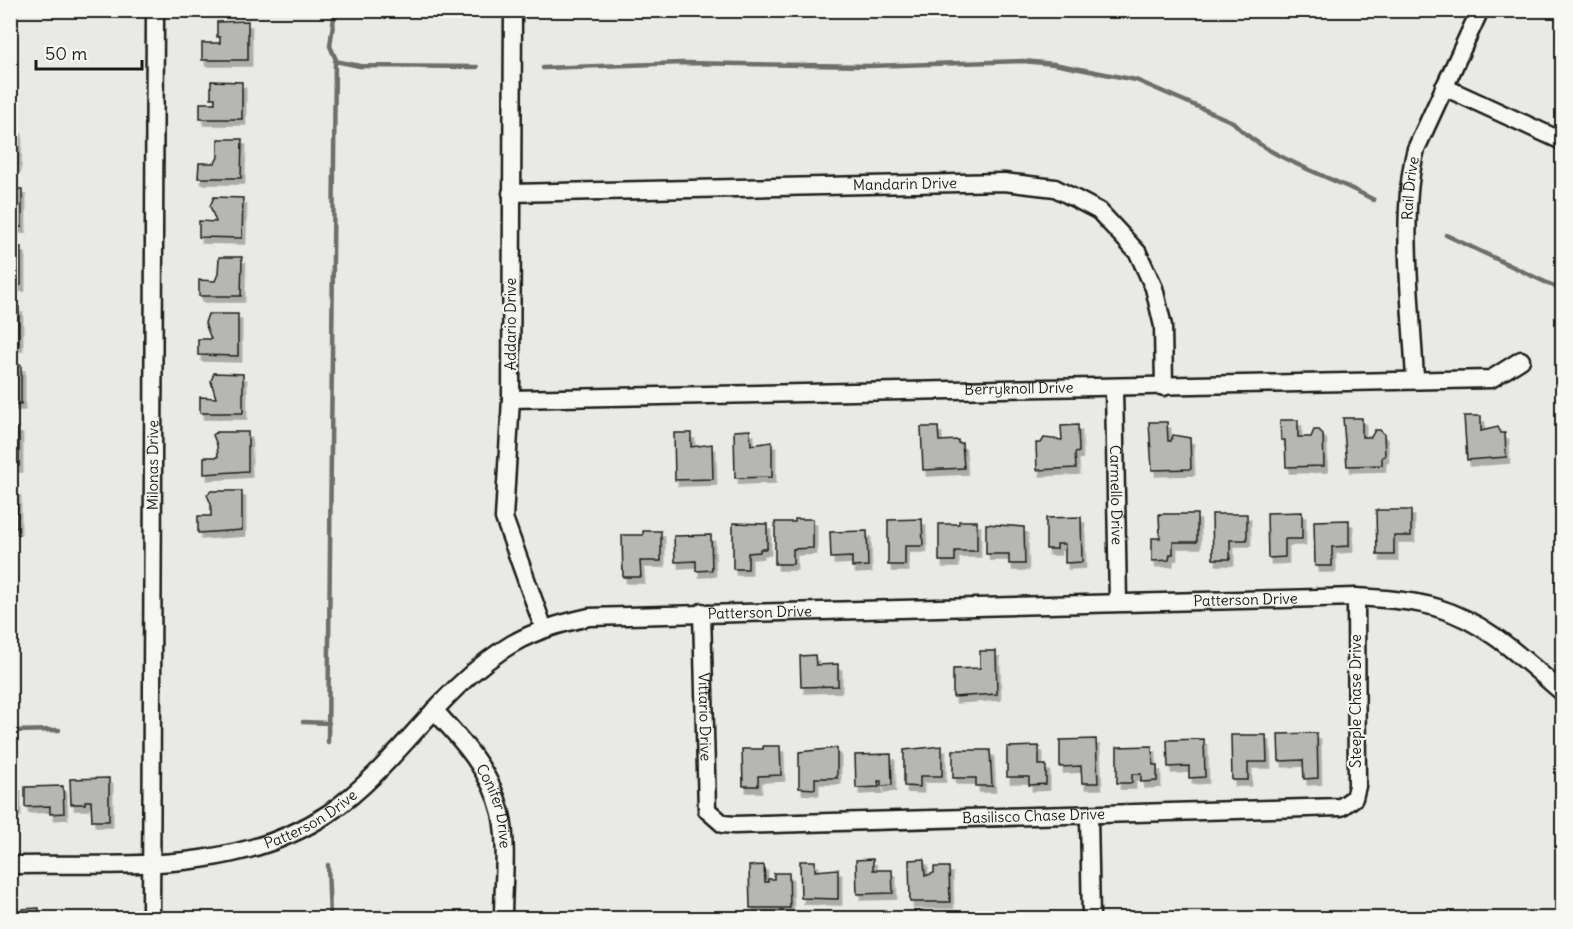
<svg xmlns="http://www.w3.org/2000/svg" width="1573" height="929" font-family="Delius,sans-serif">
	<defs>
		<filter id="shadow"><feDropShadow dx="3.5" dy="6" stdDeviation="0" flood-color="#0004"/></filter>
	</defs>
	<rect width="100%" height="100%" fill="#e9e9e5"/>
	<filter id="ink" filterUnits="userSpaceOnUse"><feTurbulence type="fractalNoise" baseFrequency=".0167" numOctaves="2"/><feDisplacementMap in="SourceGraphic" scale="12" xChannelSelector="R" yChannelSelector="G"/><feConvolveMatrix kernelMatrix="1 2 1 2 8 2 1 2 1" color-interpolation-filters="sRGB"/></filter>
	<g filter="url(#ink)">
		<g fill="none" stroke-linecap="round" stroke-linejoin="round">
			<path stroke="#6d6d6c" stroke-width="4.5" d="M335,10L330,46L337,62
				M359,66L477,67
				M543,68L683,63L870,66L1023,61L1054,64L1136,80L1233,122C1268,160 1330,175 1374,200
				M1446,235L1562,290
				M303,722L329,723
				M10,731L59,730
				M328,742L335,61L360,66
				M328,865L330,918"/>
		</g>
		<path fill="#b6b6b3" stroke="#1c1c1c" stroke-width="1.5" filter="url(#shadow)" d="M248,21V60H202V43H220V37H217V22Z
			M211,81L242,82V119H200V103H215V98H211Z
			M10,128H18L17,166H10Z
			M218,139H242L241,178H198L199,163H215L218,157Z
			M10,189H22V227H10Z
			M214,197L243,198L242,238L199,237V221L216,222L210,206Z
			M10,247H21V285H10Z
			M219,257H242L241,296H199V280L215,281L218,274Z
			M10,307H19V345H10Z
			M208,314H238V356L198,355V339H211L205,323Z
			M10,365H21V404H10Z
			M214,373L243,374V413H200V397L216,398L211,381Z
			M1464,416H1481V431L1498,427L1501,433H1505L1506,457L1467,460Z
			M1343,418H1362V437H1371L1375,430H1380L1384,434L1385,456L1382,457V465L1347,466Z
			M1280,420H1298V437H1311L1314,430H1319L1323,434L1324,466L1286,467L1285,440H1281Z
			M1149,422H1167L1168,441H1171L1173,435L1190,438L1191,469L1152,470Z
			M1078,425L1079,452L1075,453L1076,468L1037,470L1036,443H1041L1044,438L1062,440L1061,426Z
			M921,427H938L939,441L958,440V443H962L964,468L923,470Z
			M10,428H19V466H10Z
			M750,430L751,445L772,442V477L735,478L734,431Z
			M217,432H248V471L204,474V457H218L217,445L213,435Z
			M674,433H691V447L712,444L713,479L675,480Z
			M10,490H17V528H10Z
			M211,491H242V530L198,533V516H211V504L207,495Z
			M1376,510H1411V536H1394V555H1377Z
			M1302,512V539H1285V557L1268,558L1267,513Z
			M1159,514H1197V542H1173V554H1170L1169,560L1152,561V538H1160Z
			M1212,514H1247V540H1230V559H1213Z
			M1081,517L1082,562L1065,563V544H1057V549H1046V518Z
			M795,519H813V548L793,549V564H775V522H795Z
			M922,519L923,546H905V565H888V520Z
			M1349,520V546L1332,547V566H1315L1314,521Z
			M959,521H977V551H955V561H939V524H959Z
			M733,523L767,524V549H760V552L748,553V569H733Z
			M986,524L1024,527L1025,564H1009V554H986Z
			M643,531H661V561H640L641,577H623L622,535H643Z
			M867,531L868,566L852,567V557L831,558L830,532Z
			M711,535L712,570L696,571V561L675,562L674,536Z
			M980,651H996L997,694L953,697V669L980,668Z
			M815,655L816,665L838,664V686L801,687L800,656Z
			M1317,733L1318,778L1304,779L1303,760L1279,761L1278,734Z
			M1231,735H1266L1267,762H1248V780H1232Z
			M1096,739L1098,783H1082L1081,766L1060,767V740Z
			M1204,739L1205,777L1189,778V766L1168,767L1167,740Z
			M763,746H780L781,775L758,776V786H743L742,749H763Z
			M942,746V776H920V787L904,786V750Z
			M1039,746V765H1046V784L1029,785V777H1007V747Z
			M1152,746L1153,765H1157V781L1141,782V774H1132V783H1117V747Z
			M837,748V778H815V789L799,788V752Z
			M953,750H990L992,786H976V778H953Z
			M891,754L892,785L881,786V781H878L879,787L856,788L855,755Z
			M109,778V821H92L91,801H85V804H71L70,779Z
			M10,785H17V810H10Z
			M63,786L64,813L50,814V806L25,807V787Z
			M873,859V870H892L893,893L857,894L856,860Z
			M924,859L925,876L934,873V867H949L950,902H910L909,860Z
			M800,861H815V871L838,869V899L801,898Z
			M764,865L765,882H768V879H774V873H789L790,908H750L749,866Z
			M39,908V918H22V909Z"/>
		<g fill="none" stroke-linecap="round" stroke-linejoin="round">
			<defs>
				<g id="minor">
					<path d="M513,10L511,399L504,518L544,629"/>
					<path d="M1444,87L1562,141"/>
					<path id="s1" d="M511,193L1004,182L1055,188L1099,211L1138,253L1154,288L1163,326L1164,387"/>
					<path id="s2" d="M1415,380C1412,312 1399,213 1416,149L1480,10"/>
					<path id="s3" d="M1114,389L1118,601"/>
					<path id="s4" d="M511,399L1491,379L1521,360"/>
					<path id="s5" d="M702,612L707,810L723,824L734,825L1341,807L1354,798L1357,786L1356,597"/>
					<path id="s6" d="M434,710C462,740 491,772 501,813C508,846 503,885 503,918"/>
					<path d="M1089,816L1091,918"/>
					<path id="s7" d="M10,865C116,863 236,876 329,813C398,766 439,687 512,644C536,630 563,623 589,617L1356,597C1383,599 1412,600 1438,608C1488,623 1524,660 1562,692"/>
					<path id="s8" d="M151,918L155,10"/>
				</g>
			</defs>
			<use href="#minor" stroke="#1c1c1c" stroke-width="21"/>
			<use href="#minor" stroke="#f6f6f2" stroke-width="16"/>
		</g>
	</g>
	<g text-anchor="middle" stroke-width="4.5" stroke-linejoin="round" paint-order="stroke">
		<g font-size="15" fill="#1c1c1c" stroke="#f6f6f2">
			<text dy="5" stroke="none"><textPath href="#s1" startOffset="394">Mandarin Drive</textPath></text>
			<text dy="5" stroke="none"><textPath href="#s2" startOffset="192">Rail Drive</textPath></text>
			<text transform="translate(511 324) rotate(-90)" y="5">Addario Drive</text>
			<text dy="5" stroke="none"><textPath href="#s4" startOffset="508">Berryknoll Drive</textPath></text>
			<text dy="5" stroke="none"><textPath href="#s8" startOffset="453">Milonas Drive</textPath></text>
			<text dy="5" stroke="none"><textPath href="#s3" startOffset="106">Carmello Drive</textPath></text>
			<text dy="5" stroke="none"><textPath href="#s7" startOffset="1317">Patterson Drive</textPath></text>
			<text dy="5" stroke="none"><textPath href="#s7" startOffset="831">Patterson Drive</textPath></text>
			<text transform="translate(1356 701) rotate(-90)" y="5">Steeple Chase Drive</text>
			<text dy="5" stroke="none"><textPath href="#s5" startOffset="105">Vittario Drive</textPath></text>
			<text dy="5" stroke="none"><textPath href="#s6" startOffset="116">Conifer Drive</textPath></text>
			<text dy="5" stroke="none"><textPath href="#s7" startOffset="309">Patterson Drive</textPath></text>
			<text dy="5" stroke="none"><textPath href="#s5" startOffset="530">Basilisco Chase Drive</textPath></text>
		</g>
	</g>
	<rect width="1573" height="929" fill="none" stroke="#f6f6f2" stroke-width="36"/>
	<rect x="18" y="18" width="1537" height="893" fill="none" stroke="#1c1c1c" stroke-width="2" filter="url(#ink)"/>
	<path d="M36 60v9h106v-9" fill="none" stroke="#1c1c1c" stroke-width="3"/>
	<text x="45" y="60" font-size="18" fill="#1c1c1c" stroke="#f6f6f2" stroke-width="4.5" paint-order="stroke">50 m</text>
</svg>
